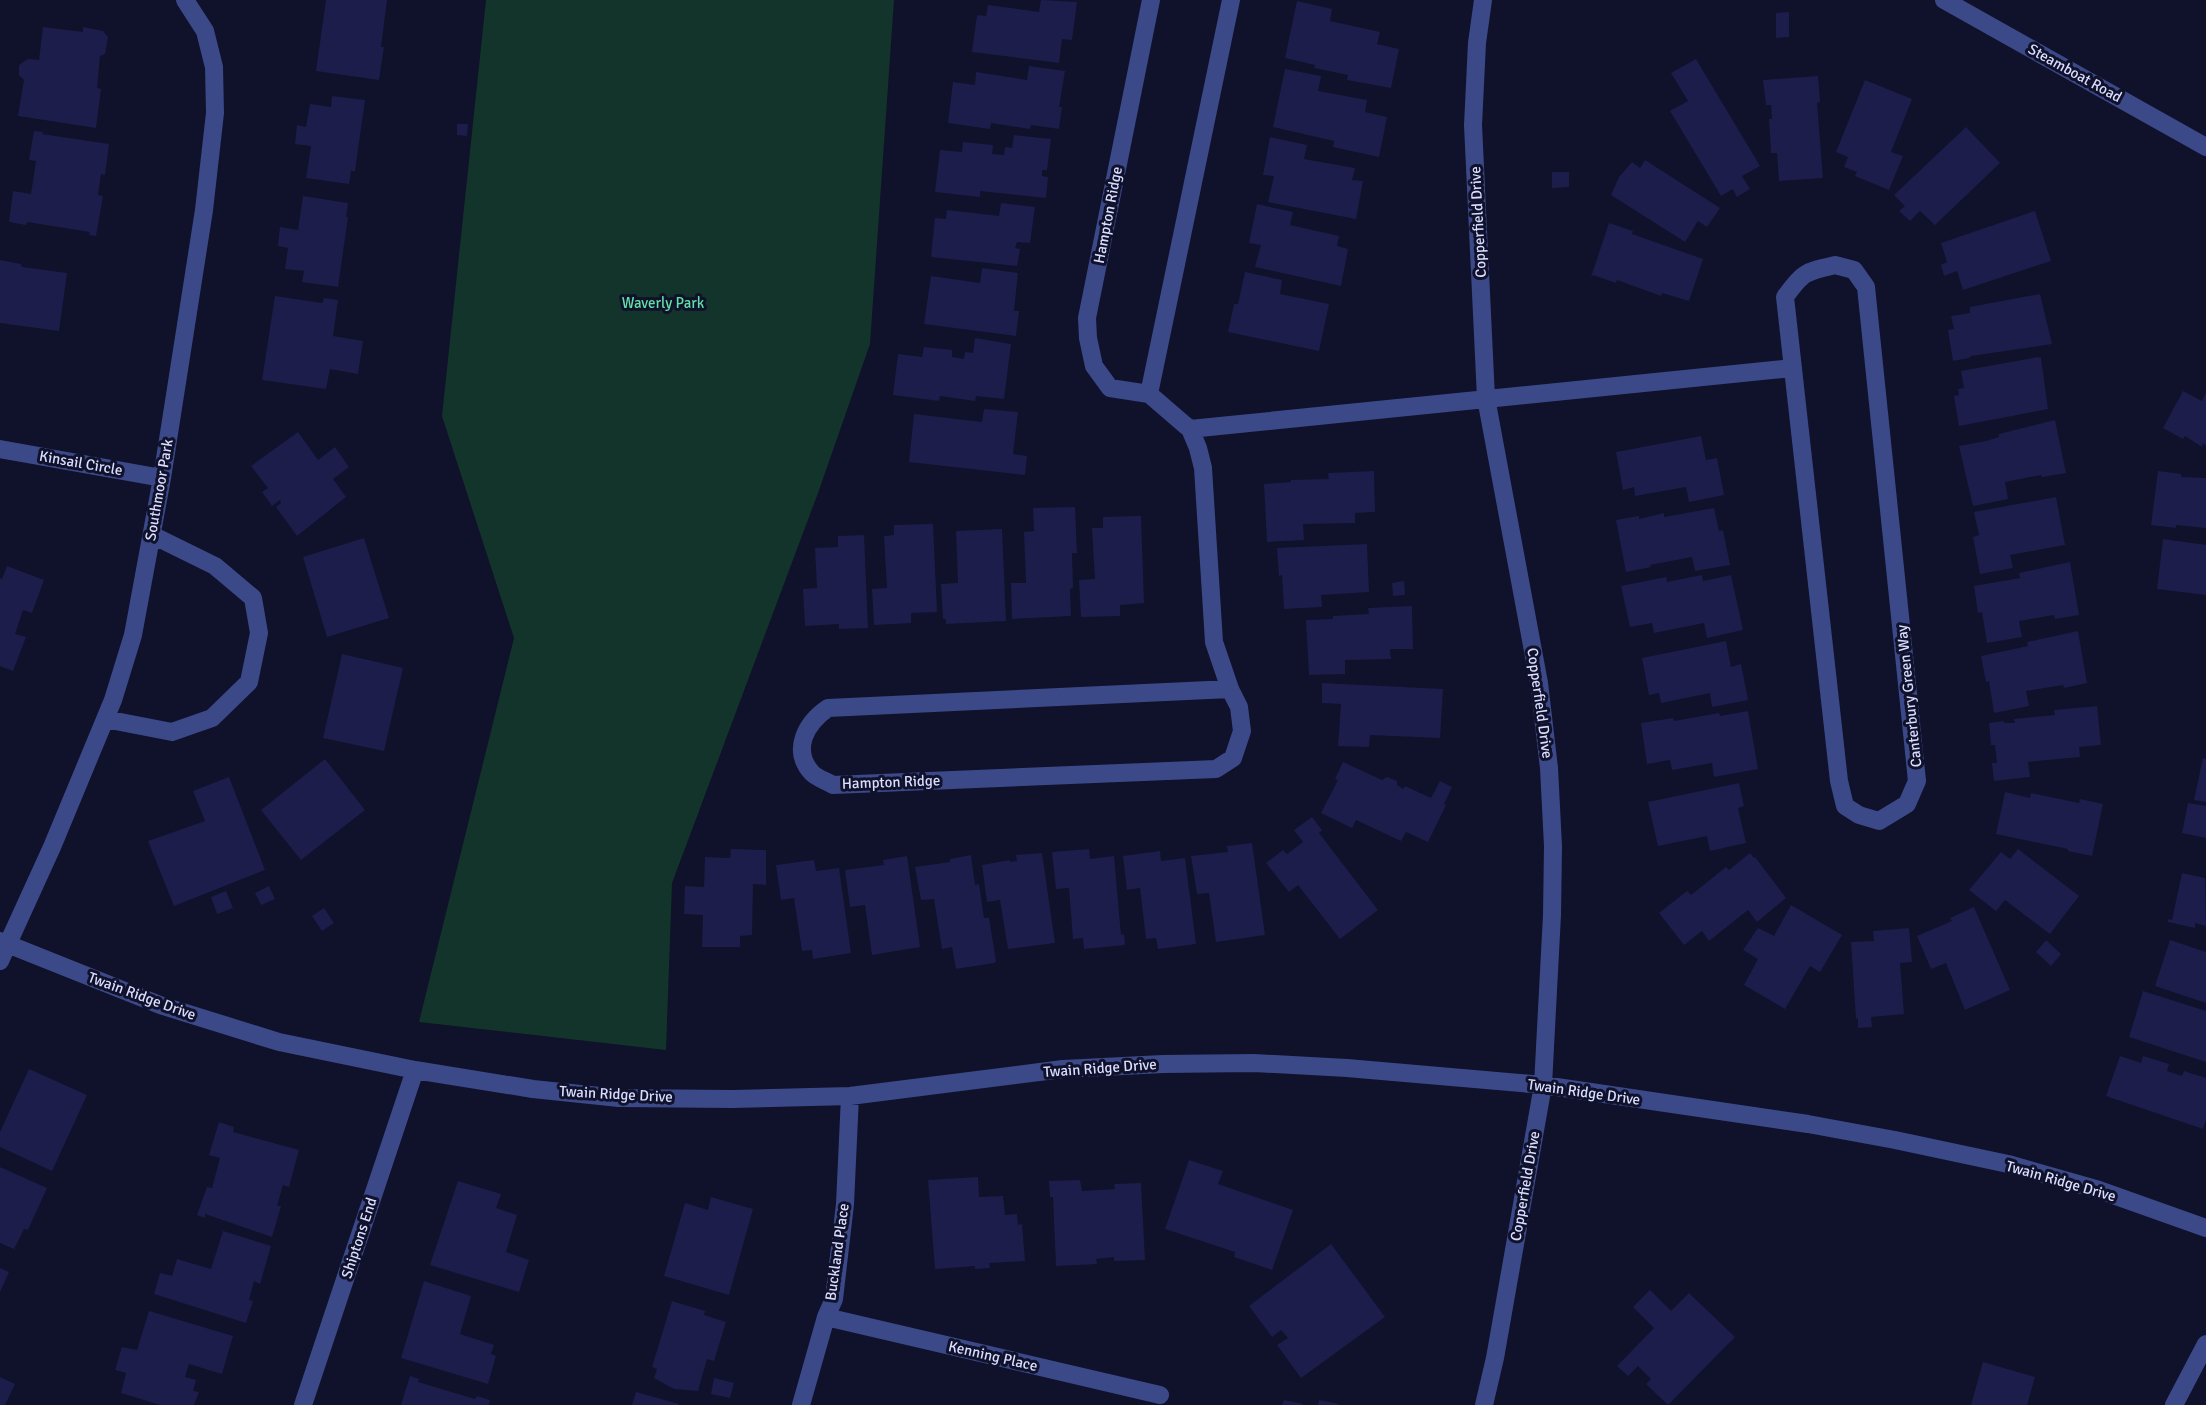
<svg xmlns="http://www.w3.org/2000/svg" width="2206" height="1405" font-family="Signika,sans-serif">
	<rect width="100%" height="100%" fill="#10112a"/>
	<path fill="#13342b" d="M486,0H894L870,344L818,493L672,883L666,1050L419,1022L514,638L442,416Z"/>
	<path fill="#1c1d4b" d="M326,0H387L381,47H384L379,80L316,71Z
		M1041,0L1077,2L1072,40L1062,39L1059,63L972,52L977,15L986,16L988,5L1039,12Z
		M1297,1L1332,9L1330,21L1380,32L1377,44L1399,49L1391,88L1347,80L1348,75L1314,68L1315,65L1285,58Z
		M1789,12V37L1776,38V13Z
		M43,27L83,32V27L103,31L108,37L105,54L100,56L97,88L101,89L96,128L18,116L24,80L19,75V65L28,59L39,60Z
		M1696,59L1760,166L1742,176L1750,189L1737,197L1733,189L1721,196L1670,111L1688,101L1671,73Z
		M1029,66L1065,71L1059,107H1062L1059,129L1031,125L1030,129L991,123L990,129L948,123L953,82L975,85L976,72L1027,80Z
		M1285,69L1321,76L1318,91L1367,100L1365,112L1387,117L1379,157L1333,147L1334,141L1273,127Z
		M1818,76L1820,102L1817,103L1823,178L1779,181L1777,153H1771L1769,119H1772L1771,105H1766L1763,80Z
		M1865,80L1912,99L1891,152L1903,156L1889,190L1855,176L1857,172L1844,167L1848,157L1836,152Z
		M332,96L365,100L355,171H351L349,184L306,178L311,146L295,144L297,125L306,127L310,104L331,107Z
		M457,124H468L467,136L457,135Z
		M1966,127L2000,163L1935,225L1920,211L1910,221L1899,211L1905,206L1894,195Z
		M34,131L43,132L42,134L109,144L105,175L101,174L98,195L103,196L96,236L89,235L90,232L27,222L26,225L9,222L13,191L31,194L36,161L29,160Z
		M1014,135L1051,139L1047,170H1042V176L1048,177L1046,198L980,191V197L935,192L940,150L962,152L963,142L993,145L992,154L1004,155L1005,147L1012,148Z
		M1270,137L1307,145L1304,159L1355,168L1352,180L1363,181L1356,219L1268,202L1274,176L1263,175Z
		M1645,160L1720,208L1707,227L1698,221L1685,242L1611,195L1619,177L1632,162L1640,168Z
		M1552,172H1569V187L1552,188Z
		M303,196L348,203L346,217H348L338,287L302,282L304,271L285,269L288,248L278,246L280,227L298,230Z
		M1001,203L1035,207L1030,243L1017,242L1015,248L1020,249L1017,266L931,257L935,218L946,219L947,210L999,216Z
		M1257,204L1293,212L1290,225L1339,236L1337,246L1348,249L1341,286L1255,267L1261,245L1249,243Z
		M2035,211L2051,261L1963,290L1957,271L1944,276L1941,265L1947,262L1941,243Z
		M1609,223L1633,231L1632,234L1703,259L1689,301L1662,293L1661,296L1617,280L1616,283L1593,275L1591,277Z
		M0,260L21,264L22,267L67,273L59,331L0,323Z
		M982,268L1018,273L1014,311H1019L1016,336L924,324L931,276L980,283Z
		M1245,272L1282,280L1280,294L1329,304L1319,351L1228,332L1234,304H1238Z
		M2040,294L2052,344L1971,356L1969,358L1953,361L1948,330L1954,329L1951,316L1970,313V307Z
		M275,296L322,303L324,298L338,300L333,336L363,341L358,374L330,369L326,389L262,380Z
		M975,338L1011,344L1004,399L976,396L975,401L940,396L939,401L893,395L898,354L922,357L924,347L952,350V357L964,359L965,352L973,353Z
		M2038,357L2041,358L2048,409L1959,426L1954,396L1959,395L1958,389L1964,388L1961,371Z
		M2183,391L2202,401L2206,393V446L2203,443L2202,447L2185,436L2183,439L2163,428Z
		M984,409L1018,412L1013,454L1027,456L1025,475L909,462L914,414L982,422Z
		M2055,420L2066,473L2042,477L2041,475L2005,482L2008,499L1973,506L1959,446L1986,441L1999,437V434Z
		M298,432L318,460L335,447L349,467L333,479L346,497L297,536L276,507L281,503L280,500L272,506L262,492L268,488L251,466Z
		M1701,436L1706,460L1717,458L1724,495L1689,502L1686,487L1635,496L1634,487L1623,490L1616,452Z
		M1374,471L1375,512L1355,513V523L1303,524L1304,540L1267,542L1264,484L1291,482V480L1329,479L1328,473Z
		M2158,471L2181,474V477L2206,478V528L2176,525V528L2151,525Z
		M2056,497L2065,545L2010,555L2013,568L1980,574L1973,537L1979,535L1974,512Z
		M1075,507L1077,553H1072L1073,588L1070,589L1071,616L1012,619L1011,583H1026L1024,532L1034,531L1033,508Z
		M1714,508L1719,531L1723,530L1730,565L1695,571L1692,557L1650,565L1651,567L1626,572L1616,520L1639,516V519L1664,513V517Z
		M1141,516L1144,603L1120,605V616L1081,617L1079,580L1095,579L1092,528H1103V517Z
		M933,524L937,612L911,613V623L874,625L872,589L887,588L884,536L894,535V525Z
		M1002,529L1006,621L946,624V619H943L941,584L958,583L956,531Z
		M864,535L868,628L839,629V624L805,626L803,589L817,588L815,548L838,547V536Z
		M364,538L389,618L327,637L303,557Z
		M2163,539L2206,545V595L2157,589Z
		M1367,544L1369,592L1321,595L1322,607L1284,609L1282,575L1279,576L1277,548Z
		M2070,562L2079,615L2055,619L2054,615L2019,621L2022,637L1987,643L1982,612L1978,613L1974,586L2020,578L2019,573Z
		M7,566L44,580L32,613L23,610L15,634L26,637L13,671L0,666V578L2,579Z
		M1702,575L1703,581L1731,575L1743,630L1707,638L1704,623L1654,633L1652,623L1630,627L1621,586L1666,577L1667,582Z
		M1404,581L1405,595L1393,596L1392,583Z
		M1412,606L1413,649H1390L1391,659L1345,660V674L1309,675L1306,620L1333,619V616L1369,614L1368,608Z
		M2078,631L2087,683L2064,688L2063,685L2026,691L2029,706L1994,713L1989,681L1986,682L1981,656L2028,646L2027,642Z
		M1726,641L1731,667L1741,664L1748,700L1712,707L1710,693L1661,703L1659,693L1649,695L1642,658Z
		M342,654L403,668L384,751L323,738Z
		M1322,683L1443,689L1440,738L1370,735L1369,747L1338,746L1341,704L1322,703Z
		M2097,706L2101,745L2079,747L2080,757L2028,762L2030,777L1994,781L1992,763H1997L1995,745H1991L1989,723L2004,721V723H2015L2014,719L2055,715L2054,710Z
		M1748,711L1758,769L1714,777L1712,763L1672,770L1670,760L1647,764L1641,723L1673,718L1674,721L1719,713L1720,716Z
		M2203,758L2206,759V802L2194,800Z
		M325,759L365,810L301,860L261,810Z
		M1343,762L1382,780L1387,777L1397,781V785L1403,789L1405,786L1431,798L1440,781L1452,787L1444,804L1446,805L1428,842L1406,832L1401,841L1356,820L1352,828L1321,813L1338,780L1335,779Z
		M229,777L265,870L174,906L148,841L205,821L193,791Z
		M1739,783L1744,806L1738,808L1746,843L1710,851L1707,836L1658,846L1648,802Z
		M2005,792L2030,798L2031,793L2079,803L2080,799L2103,804L2092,856L2068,851V849L1996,834Z
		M2188,803L2206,806V838L2182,833Z
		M1312,817L1322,830L1319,833L1378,910L1340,939L1298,885L1289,892L1266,863L1283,850L1287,854L1303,842L1294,830Z
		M1252,843L1265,935L1216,942L1209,893L1197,894L1191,856L1228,852L1227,846Z
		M731,849L766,850V885L753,884L752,935L740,936V947H702L703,915L684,914L685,886L704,887L705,857L730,858Z
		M1089,849L1090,859L1114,856L1121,935L1124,934L1125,945L1084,949L1083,938L1073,939L1069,888L1056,889L1052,852Z
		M2018,849L2079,896L2050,934L2005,900L1996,911L1969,890L2001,852L2010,859Z
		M1160,851L1161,861L1185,858L1196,944L1158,949L1156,938L1146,939L1140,888L1127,890L1123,856Z
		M1042,853L1055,943L1008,949L1000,900L987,902L982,865L1010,860V862L1017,861L1016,855Z
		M1750,853L1754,858L1755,857L1786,898L1757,922L1748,910L1709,941L1702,931L1684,945L1659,913L1687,891L1691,895L1726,867L1729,870Z
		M971,855L975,885L979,884L984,918H989L996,961L994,963L956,969L952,947L942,949L934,899L921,900L915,867L950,862V859Z
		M907,856L920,947L872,955L865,905L850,907L845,870L884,865L883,860Z
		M814,860L816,871L839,868L851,953L813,959L812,950L802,951L794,898L781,900L776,865Z
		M2182,873L2205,878L2206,926L2195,923V928L2168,922V919L2172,920Z
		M269,886L275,899L261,905L255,893Z
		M226,891L233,908L217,914L211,897Z
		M1791,905L1842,935L1820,972L1810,966L1785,1009L1744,985L1758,959L1743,950L1758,928L1774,936Z
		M1974,907L2010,990L1965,1010L1946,963L1931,969L1917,936L1952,921L1950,918Z
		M324,908L334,923L322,931L312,916Z
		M1909,928L1912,962L1900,963L1904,1014L1871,1017L1872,1027L1858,1028V1018L1856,1019L1851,942L1874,941L1873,931Z
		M2046,940L2061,954L2051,966L2036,952Z
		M2170,940L2206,952V1003L2155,986Z
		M2143,991L2206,1011V1062L2129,1037Z
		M2120,1056L2141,1063L2143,1056L2169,1064L2167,1071L2182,1076L2184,1071L2206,1078V1120L2203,1129L2106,1096Z
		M29,1069L87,1095L52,1171L0,1147V1132Z
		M219,1122L234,1127L233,1132L299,1150L289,1187L283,1185L277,1206H281L272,1237L205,1214V1218L197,1215L207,1187L212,1188L220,1158L209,1155Z
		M1189,1160L1223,1171L1218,1184L1293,1210L1272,1270L1234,1257L1235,1252L1165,1229Z
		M0,1167L47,1188L28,1230L24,1229L14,1249L0,1243Z
		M978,1177L979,1197L1003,1196L1005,1215L1017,1214L1018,1225L1022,1224L1025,1261L989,1263L990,1268L975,1269V1266L935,1269L928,1180Z
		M1080,1180L1082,1191L1115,1189L1114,1184L1141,1183L1145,1260L1114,1261V1257L1096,1259L1097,1264L1056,1266L1053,1197H1050L1049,1181Z
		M458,1181L501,1194L496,1208L517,1215L506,1252L529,1260L519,1292L430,1265Z
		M711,1197L753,1209L729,1295L664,1276L685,1203L708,1210Z
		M223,1231L271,1246L260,1284L254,1281L249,1300L253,1301L246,1323L154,1294L160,1273L172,1276L177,1259L211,1269Z
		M1331,1244L1385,1317L1301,1378L1277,1345L1288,1338L1281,1330L1272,1337L1249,1306Z
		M0,1268L9,1272L0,1292Z
		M424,1281L471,1296L460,1334L494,1345L491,1354L496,1356L488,1384L401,1358Z
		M1650,1290L1671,1311L1689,1293L1735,1337L1668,1405L1646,1384L1651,1379L1638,1366L1628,1376L1617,1366L1654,1328L1633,1307Z
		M672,1301L705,1311L704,1315L726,1322L714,1361L707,1359L698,1391L674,1389L654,1378L657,1369L652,1367Z
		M149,1311L233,1336L222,1374L189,1364L185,1377L196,1380L193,1391L199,1392L194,1405H160L121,1393L126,1373L115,1370L122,1347L137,1350Z
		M1983,1362L2035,1377L2027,1405H1971Z
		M410,1376L419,1379L418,1382L475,1399L477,1396L490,1400L489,1405H401Z
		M0,1377L15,1384L5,1405H0Z
		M714,1378L734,1383L730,1398L711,1394Z
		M636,1392L679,1404V1405H632Z
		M1284,1400L1303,1404V1405H1282Z
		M1319,1400L1339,1404V1405H1318Z"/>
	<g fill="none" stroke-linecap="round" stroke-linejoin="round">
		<path stroke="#3b4989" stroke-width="18" d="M1151,0L1087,318L1088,338L1094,366L1110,388L1149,394L1185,425L1190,429L1198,448L1203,468L1214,642L1230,689L1239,707L1242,731L1233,758L1216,769L833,785C826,781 817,778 812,773C791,750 806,723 828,708L1230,689
			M1483,0L1477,43L1473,125L1486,398L1539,683L1549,768L1553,846L1552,915L1543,1085L1495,1358L1484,1405
			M1944,0L2206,147
			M1835,265L1854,270L1866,287L1917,781L1907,804L1879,821L1859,815L1845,806L1839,781L1785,297C1803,272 1805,272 1835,265Z
			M1149,394L1231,0
			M1190,429L1793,368
			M0,449L162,478
			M105,719L172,732L212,718L249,682L259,633L253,598L215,566L152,535
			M0,941L160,1005L279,1042L415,1070L533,1089L619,1098L732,1099L850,1096L1063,1069L1163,1064L1254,1063L1347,1068L1543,1085L1808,1124L1895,1140L2008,1164L2099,1190L2206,1228
			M0,961L52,847L113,700L133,635L162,478L204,210L215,113L214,67L205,31L185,0
			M826,1317L1160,1395
			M303,1405L415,1070
			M801,1405L826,1317L834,1299L845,1204L850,1096
			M2174,1405L2206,1344"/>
	</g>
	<g text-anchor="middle" stroke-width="6" stroke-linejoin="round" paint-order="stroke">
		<g font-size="15" fill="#d9ddff" stroke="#10112a">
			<text transform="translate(2075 73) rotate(29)" y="5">Steamboat Road</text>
			<text transform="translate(1108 215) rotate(-79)" y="5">Hampton Ridge</text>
			<text transform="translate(1478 222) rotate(-93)" y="5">Copperfield Drive</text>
			<text transform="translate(81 463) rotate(10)" y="5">Kinsail Circle</text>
			<text transform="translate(159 490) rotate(-80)" y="5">Southmoor Park</text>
			<text transform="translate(1909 696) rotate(-96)" y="5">Canterbury Green Way</text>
			<text transform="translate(1540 703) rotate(82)" y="5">Copperfield Drive</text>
			<text transform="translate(891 782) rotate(-2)" y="5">Hampton Ridge</text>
			<text transform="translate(142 996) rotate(20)" y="5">Twain Ridge Drive</text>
			<text transform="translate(1100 1068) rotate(-4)" y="5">Twain Ridge Drive</text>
			<text transform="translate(1584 1092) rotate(8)" y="5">Twain Ridge Drive</text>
			<text transform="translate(616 1094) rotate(3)" y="5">Twain Ridge Drive</text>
			<text transform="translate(2061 1181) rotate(16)" y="5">Twain Ridge Drive</text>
			<text transform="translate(1525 1186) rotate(-80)" y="5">Copperfield Drive</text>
			<text transform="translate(359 1238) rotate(-72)" y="5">Shiptons End</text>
			<text transform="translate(837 1252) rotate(-82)" y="5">Buckland Place</text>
			<text transform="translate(993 1356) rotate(13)" y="5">Kenning Place</text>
		</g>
		<g font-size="15" fill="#62e1a6" stroke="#10112a">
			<text x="663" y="308">Waverly Park</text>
		</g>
	</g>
</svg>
